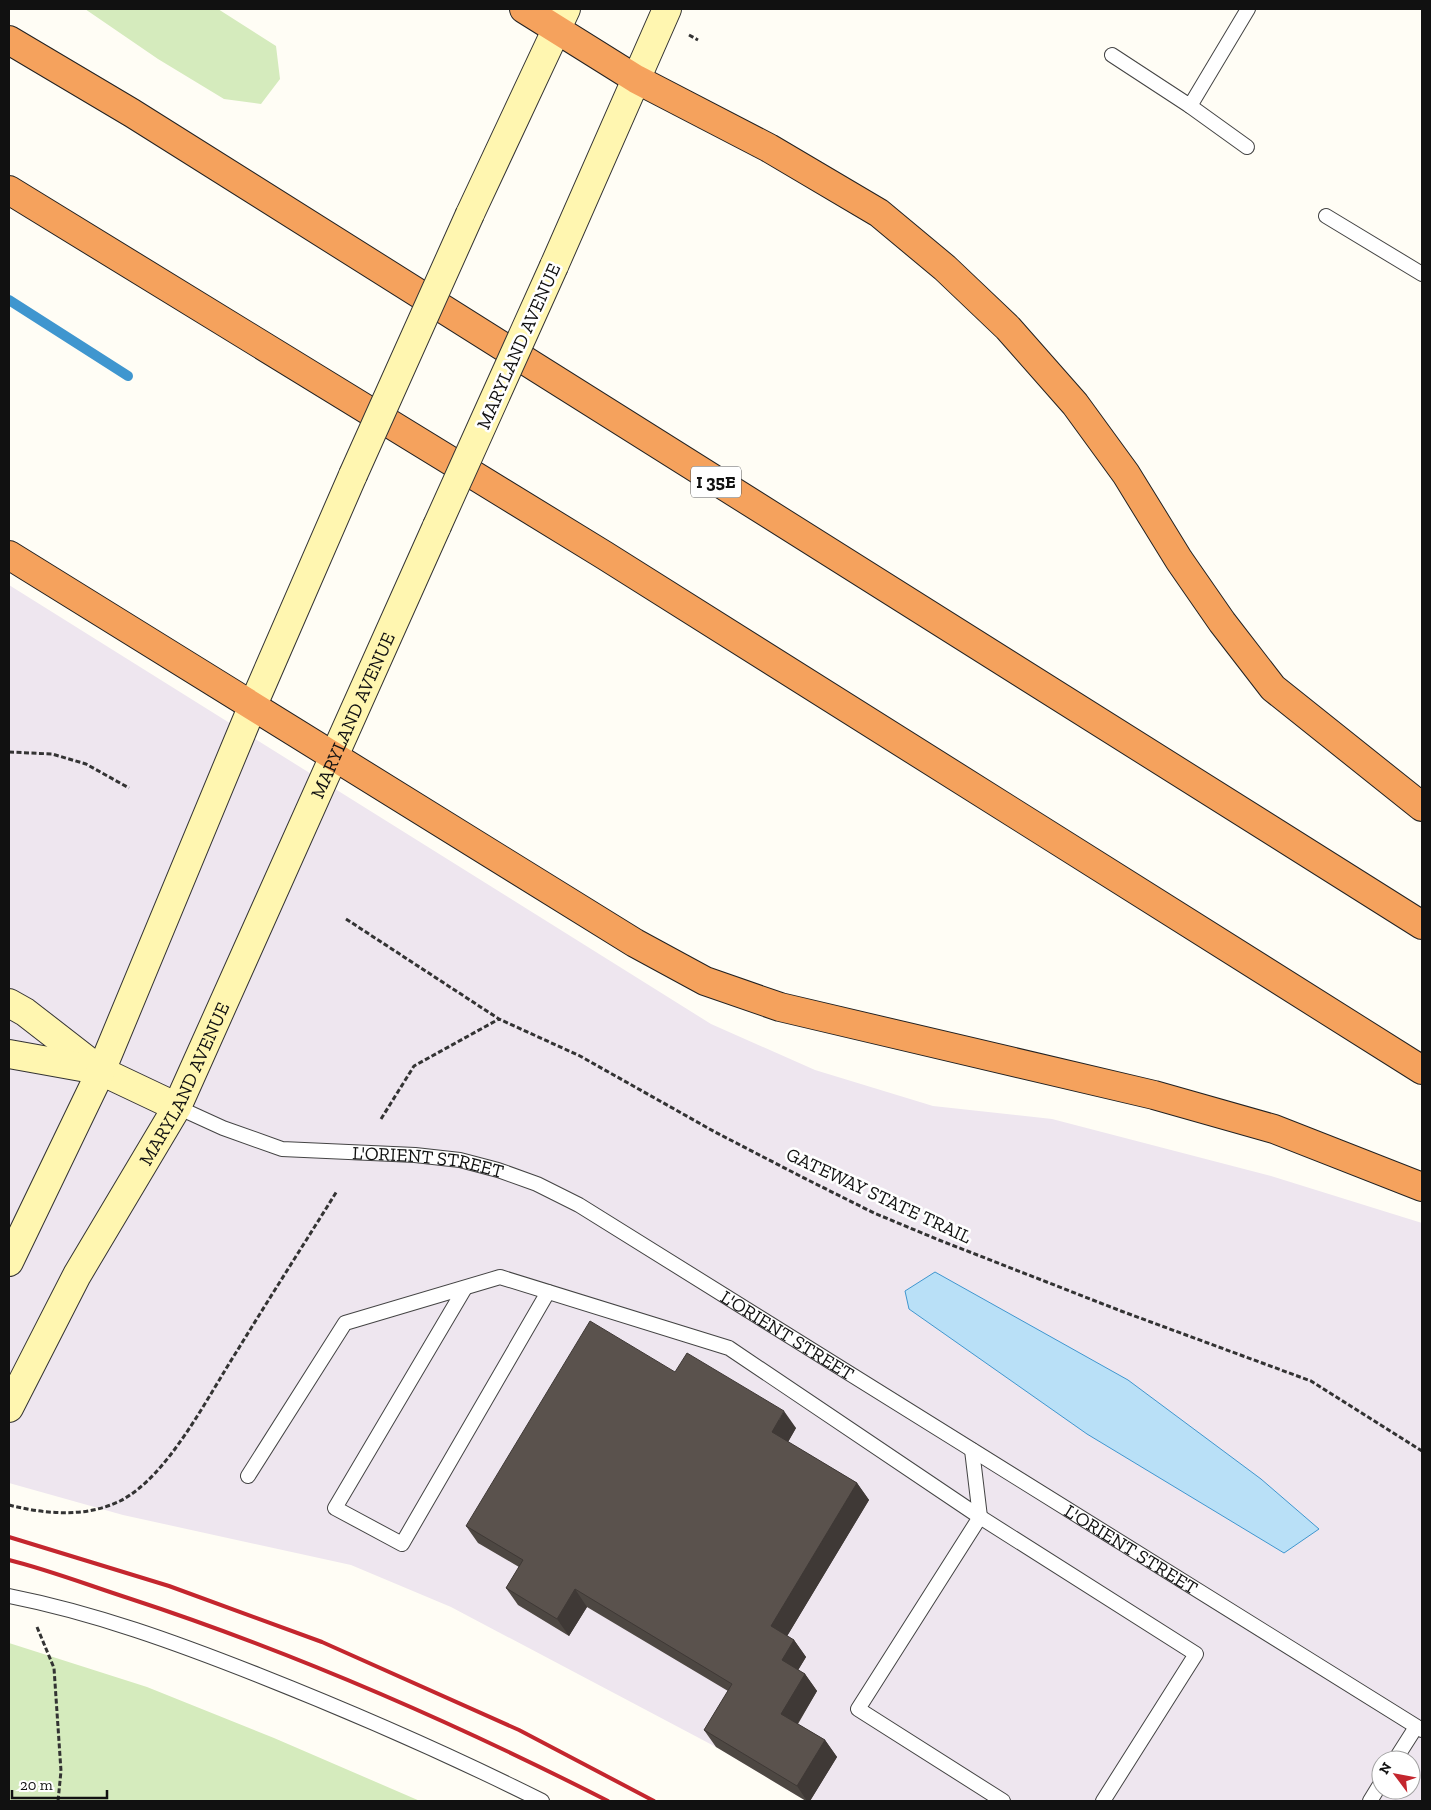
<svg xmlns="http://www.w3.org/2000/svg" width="1431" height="1810" font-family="'Zilla Slab',serif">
	<rect width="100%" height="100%" fill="#fffdf5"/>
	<path fill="#eee6ef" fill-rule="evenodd" d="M9,585L711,1024L815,1070L933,1106L1052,1119L1271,1176L1422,1223V1801H806L716,1747L451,1607L351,1565L123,1515L9,1483ZM1381,1760H1411V1790H1381Z"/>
	<path fill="#d5ebbd" d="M85,9H218L276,46L280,79L261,104L224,99L158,59Z
		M9,1643L147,1687L274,1738L420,1801H9Z"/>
	<path fill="#b9e0f7" stroke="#3f96cf" d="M935,1272L1128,1380L1261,1479L1319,1529L1284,1553L1087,1434L909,1309L905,1291Z"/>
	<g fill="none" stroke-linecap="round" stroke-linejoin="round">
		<path stroke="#3f96cf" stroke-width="10" d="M9,300L128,376"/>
		<defs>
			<g id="lane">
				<path d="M1112,55L1190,106L1248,9"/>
				<path d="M1190,106L1247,147"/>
				<path d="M1326,216L1422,274"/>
				<path id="s1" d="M177,1107L223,1128L282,1149L415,1155L460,1160L498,1170L537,1184L579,1205L1422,1730"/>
				<path d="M465,1288L335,1508L402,1544L548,1292"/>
				<path d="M972,1450L980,1517L858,1709L1003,1801"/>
				<path d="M248,1476L345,1323L500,1277L729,1348L980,1517L1196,1654L1103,1801"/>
				<path d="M9,1596C95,1613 177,1643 258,1675C354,1713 450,1755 542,1801"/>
				<path d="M1395,1760L1416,1727"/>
				<path d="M1370,1801L1381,1783"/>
			</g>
			<g id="secondary">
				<path d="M470,214L566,9"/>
				<path d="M554,266L667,9"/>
				<path d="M9,1003L25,1012L101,1071L177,1107"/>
				<path d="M9,1054L98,1070"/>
				<path d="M9,1262L101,1071L253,705L353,475"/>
				<path id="s2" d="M9,1408L77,1275L177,1107L437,526"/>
			</g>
			<path id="highway" d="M524,9L636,79L769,148L879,213L945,268L1008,328L1075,404L1126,474L1179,560L1222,622L1273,688L1422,807
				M9,40L132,113L1422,925
				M9,190L604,555L1422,1070
				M9,555L635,943L705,981L780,1007L1154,1095L1274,1129L1422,1187"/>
		</defs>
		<use href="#lane" stroke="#444" stroke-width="16"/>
		<use href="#secondary" stroke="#333" stroke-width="30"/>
		<use href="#highway" stroke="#222" stroke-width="30"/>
		<path stroke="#333" stroke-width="3" stroke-dasharray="5 2.5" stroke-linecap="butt" d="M689,35L698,40
			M9,752L52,754L86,764L129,788
			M346,919L499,1019L580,1056L715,1132L802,1177L874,1213L939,1240L1121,1311L1311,1381L1422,1451
			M381,1119L414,1066L499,1019
			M9,1505C45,1514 85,1518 120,1501C168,1477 208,1396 237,1351C270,1297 304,1244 337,1191
			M37,1627L54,1668L61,1771L58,1801"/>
		<use href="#lane" stroke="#fff" stroke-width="14"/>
		<use href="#secondary" stroke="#fff6b0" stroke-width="28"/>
		<use href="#highway" stroke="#f5a25d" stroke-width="28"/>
		<path stroke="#c4262e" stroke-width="4" d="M9,1537L169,1586L322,1642L519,1730L654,1801
			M9,1560C49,1570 88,1585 128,1598C293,1652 453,1722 608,1801"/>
		<defs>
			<path id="secondary-bridge" d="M353,475L470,214
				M437,526L554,266"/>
		</defs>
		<use href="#secondary-bridge" stroke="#333" stroke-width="30" stroke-linecap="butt"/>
		<use href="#secondary-bridge" stroke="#fff6b0" stroke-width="28"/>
	</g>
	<path fill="#4d4742" d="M675,1372L796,1428L788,1442L857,1483L869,1500L787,1636L794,1640L806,1657L798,1670L805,1674L817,1691L798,1724L825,1740L837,1757L810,1801H806L716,1747L704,1730L728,1691L587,1607L569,1636L518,1605L506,1588L519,1567L478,1543L466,1526Z"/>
	<path fill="#3f3936" d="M784,1411L796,1428L784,1449L772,1432Z
		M857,1483L869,1500L783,1643L771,1626Z
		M575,1589L587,1607L569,1636L557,1619Z
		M794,1640L806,1657L794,1677L782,1660Z
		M805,1674L817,1691L793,1731L781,1714Z
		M825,1740L837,1757L810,1801H807L797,1786Z"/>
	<path fill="#5a524d" stroke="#3f3936" d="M590,1321L675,1372L687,1353L784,1411L772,1432L857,1483L771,1626L794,1640L782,1660L805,1674L781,1714L825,1740L797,1786L704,1730L732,1684L575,1589L557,1619L506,1588L523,1560L466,1526Z"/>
	<g text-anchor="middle" stroke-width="5" stroke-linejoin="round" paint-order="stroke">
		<rect fill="#fff" stroke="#585858" stroke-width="1" x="691" y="466.5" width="50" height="31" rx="4"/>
		<g font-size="18" font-weight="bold" fill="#111">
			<text x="716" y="488">I 35E</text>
		</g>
		<g font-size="19" fill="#111" stroke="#fff">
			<text transform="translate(518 346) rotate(-66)" y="7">MARYLAND AVENUE</text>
			<text dy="7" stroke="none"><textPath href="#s2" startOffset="774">MARYLAND AVENUE</textPath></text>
			<text dy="7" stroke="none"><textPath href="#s2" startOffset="369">MARYLAND AVENUE</textPath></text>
			<text dy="7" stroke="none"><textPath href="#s1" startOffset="260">L'ORIENT STREET</textPath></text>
			<text transform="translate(879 1195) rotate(25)" y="7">GATEWAY STATE TRAIL</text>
			<text dy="7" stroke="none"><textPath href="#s1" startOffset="665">L'ORIENT STREET</textPath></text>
			<text dy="7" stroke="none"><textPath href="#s1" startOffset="1070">L'ORIENT STREET</textPath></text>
		</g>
	</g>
	<rect width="1431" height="1810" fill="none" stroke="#111111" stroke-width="20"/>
	<g transform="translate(1396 1775) rotate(302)"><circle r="24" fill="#ffffff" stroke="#a0a0a0"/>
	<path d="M0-4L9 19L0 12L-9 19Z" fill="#c4262e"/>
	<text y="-8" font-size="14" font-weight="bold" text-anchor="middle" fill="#111111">N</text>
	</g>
	<path d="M12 1790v8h95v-8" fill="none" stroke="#111111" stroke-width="2.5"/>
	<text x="20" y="1790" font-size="15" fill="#111111" stroke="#ffffff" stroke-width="4" paint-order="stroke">20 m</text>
</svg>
